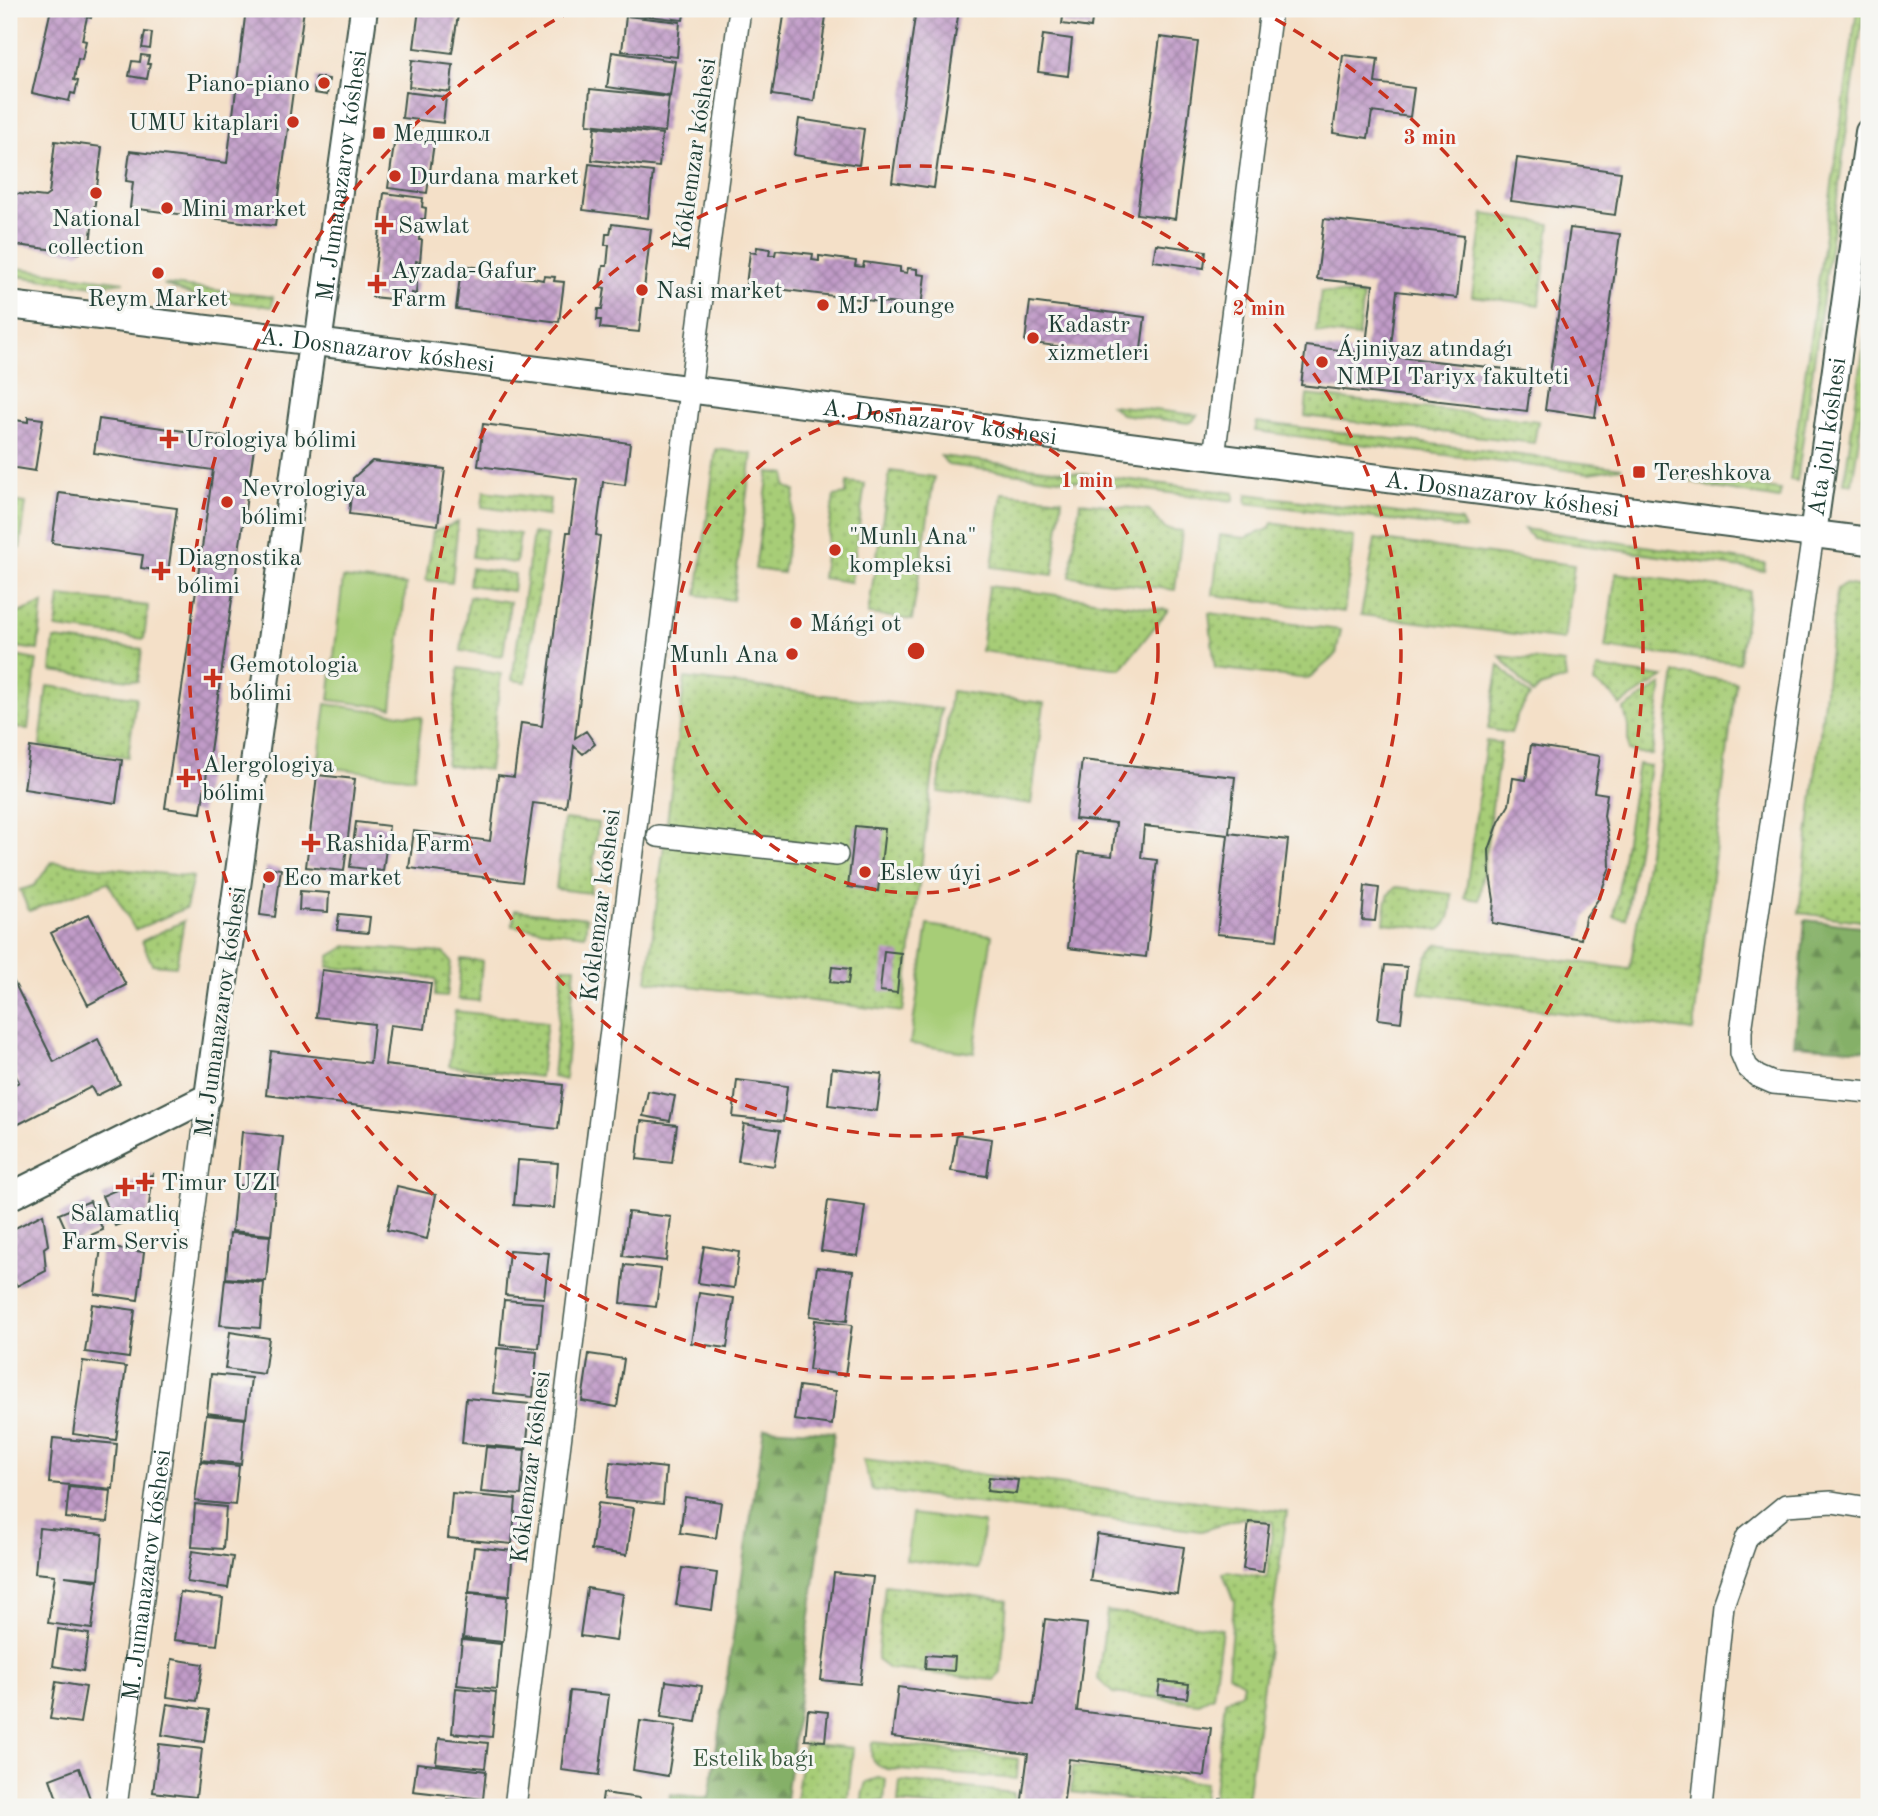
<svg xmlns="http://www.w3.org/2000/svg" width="1878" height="1816" font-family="'Old Standard TT',serif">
	<defs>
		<pattern id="green-dots" width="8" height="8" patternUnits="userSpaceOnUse" patternTransform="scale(1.75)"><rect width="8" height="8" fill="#a7cd77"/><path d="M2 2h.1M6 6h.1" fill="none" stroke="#87a862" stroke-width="1.8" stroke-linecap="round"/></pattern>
		<pattern id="forest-firs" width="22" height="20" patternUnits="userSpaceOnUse" patternTransform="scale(1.75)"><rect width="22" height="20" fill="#85b068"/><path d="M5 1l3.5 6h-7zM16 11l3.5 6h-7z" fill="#6c9056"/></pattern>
		<pattern id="building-cross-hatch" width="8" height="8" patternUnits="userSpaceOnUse" patternTransform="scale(1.75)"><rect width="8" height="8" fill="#c19bc8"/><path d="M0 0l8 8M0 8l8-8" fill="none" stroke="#9c80a3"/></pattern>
	</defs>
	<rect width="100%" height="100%" fill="#f6f6f2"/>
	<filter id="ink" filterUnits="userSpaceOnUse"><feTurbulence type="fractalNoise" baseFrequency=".0143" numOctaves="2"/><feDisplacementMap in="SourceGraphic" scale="14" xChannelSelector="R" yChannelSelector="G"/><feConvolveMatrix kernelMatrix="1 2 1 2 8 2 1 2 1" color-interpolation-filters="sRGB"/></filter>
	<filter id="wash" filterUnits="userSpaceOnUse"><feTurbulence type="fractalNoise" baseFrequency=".00686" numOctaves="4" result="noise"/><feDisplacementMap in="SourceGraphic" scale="28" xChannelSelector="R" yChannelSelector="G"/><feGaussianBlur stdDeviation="1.57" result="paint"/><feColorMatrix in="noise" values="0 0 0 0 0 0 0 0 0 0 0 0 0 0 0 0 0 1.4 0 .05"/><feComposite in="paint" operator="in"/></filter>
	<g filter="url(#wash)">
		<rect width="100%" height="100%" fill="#f4e0c8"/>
		<path fill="url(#green-dots)" stroke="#638556" stroke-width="2" d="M1857,9H1864L1797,481L1790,480Z
			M1484,214L1550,224L1539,305L1472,296Z
			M9,267L124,282L94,286L9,275Z
			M163,284L273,297L272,307L199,298Z
			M1321,291L1363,296L1358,337L1316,332Z
			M1865,337L1869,338V371L1852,484L1844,483Z
			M1307,395L1538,421L1534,443L1305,416Z
			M1111,405L1197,415L1193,421L1188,423L1121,414Z
			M1257,422L1622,468L1589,473L1255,431Z
			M716,449L752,454L733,600L697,595Z
			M941,456L1234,493V501L948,465Z
			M890,471L934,477L912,620L868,614Z
			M769,472L786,474L785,486L795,491L783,573L755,569Z
			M1667,474L1781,490L1779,499L1710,487Z
			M847,482L865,484L851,582L822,578L834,496L846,494Z
			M484,491L550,499L548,516L482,507Z
			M1002,493L1062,499L1053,575L992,567Z
			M1247,494L1461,521L1465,529L1246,503Z
			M9,501L26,503L20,548L9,546Z
			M1080,502L1149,510L1165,529L1182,531L1175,590L1070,577Z
			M458,522L452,583L426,580L433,532Z
			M1272,523L1354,537L1344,612L1213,595L1220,535L1245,538L1269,529Z
			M476,528L520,534L516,563L472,557Z
			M1524,529L1765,563L1764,571L1532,538Z
			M533,533L547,535L526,682L512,680Z
			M1375,539L1574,565L1564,640L1361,615Z
			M471,568L515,574L513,591L469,585Z
			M1616,573L1750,591L1739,663L1605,648Z
			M1844,584L1869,588V922L1799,913L1837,589Z
			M989,586L1168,610L1121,669L981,651Z
			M60,596L148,606L144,639L56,628Z
			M469,596L510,602L503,656L461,651Z
			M43,603L38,650L9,646V617Z
			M1209,613L1341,630L1336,655L1308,679L1215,668Z
			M54,639L142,649L138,681L51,671Z
			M9,655L37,660L28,729L9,726Z
			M1500,656L1564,663L1566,679L1540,687L1533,694Z
			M1499,665L1530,696L1518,713L1511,733L1488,729Z
			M459,668L501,674L489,770L446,765Z
			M1597,668L1663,677H1664L1620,705L1612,694L1594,683Z
			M1675,673L1736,682L1693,1031L1419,993C1422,976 1423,955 1438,944L1630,969Z
			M685,678L941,709L903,1012L647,981Z
			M1662,684L1652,755L1628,751V726L1624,709Z
			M47,686L136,697L128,757L40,746Z
			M951,691L1044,703L1031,804L938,792Z
			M1486,741L1501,743L1479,900L1465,898Z
			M1638,764L1650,766L1626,919L1614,917Z
			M564,819L598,823L590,893L556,889Z
			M52,862L193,877L186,908L135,930L108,882L29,911L20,890L34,886Z
			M1397,887L1452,894C1451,908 1452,922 1439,930L1384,923C1386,911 1384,892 1397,887Z
			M515,910L587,918L585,935L512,926Z
			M184,921L176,966L152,964L142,941Z
			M347,946L444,953L451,961L447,997L435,996L436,979L328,967L330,956Z
			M461,959L482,961L479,1001L458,999Z
			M563,967H575L565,1080L553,1077Z
			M455,1011L547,1022L540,1077L449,1066Z
			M863,1460L1287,1512L1246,1807H1212L1225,1701L1241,1693L1243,1683L1228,1674L1234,1602L1223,1573L1228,1571L1267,1578L1273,1521L1242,1518L1201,1531L872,1490Z
			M885,1585L1007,1600L1001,1673L994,1680L889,1669L877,1660Z
			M1107,1611L1222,1629L1213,1696L1199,1703L1113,1693L1098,1679Z
			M872,1742L1018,1759L1017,1779L886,1769C870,1761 870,1759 872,1742Z
			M804,1743L853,1748L847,1807H795Z
			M1073,1766L1205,1783L1203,1802L1194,1807L1071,1792Z
			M878,1778L886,1779L884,1801H877V1807H861L863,1792L866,1782Z
			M900,1781L1014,1793L1013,1807H938L898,1803Z"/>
		<path fill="url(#forest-firs)" stroke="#52764e" stroke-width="2" d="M1805,920L1869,927V1050L1794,1045Z
			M764,1428L834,1432L785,1807H669L671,1794L709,1798Z"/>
		<path fill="#a7cd77" stroke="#638556" stroke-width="2" d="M343,578L406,585L392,708L329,700Z
			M326,704L422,717L414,778L318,766Z
			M928,925L992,935L974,1053L910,1044Z
			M912,1514L984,1523L978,1569L906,1560Z"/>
		<g id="blocks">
			<path fill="url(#building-cross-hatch)" d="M51,9H93L91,18L87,17L82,40L86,41L82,60L78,59L74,80L78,81L75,94L71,93L69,101L32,93Z
				M246,9H304L275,226L130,208L133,182L126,181L130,151L227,163Z
				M419,9H459L452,53L414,48Z
				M630,9H685L683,20L629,14Z
				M785,9H827L814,101L772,95Z
				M916,9H959L934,188L892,182Z
				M1064,9H1093L1091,28L1062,24Z
				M626,16L680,22L677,57L622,51Z
				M145,32L152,33L150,49L142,48Z
				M1043,35L1072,39L1068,76L1038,72Z
				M1160,37L1198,42L1175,219L1137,214Z
				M612,52L675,61L670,96L607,87Z
				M141,55L149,56L147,64H150L147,79L129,76L132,61L140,62Z
				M1343,55L1378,59L1375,83L1414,88L1410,117L1372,112L1368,138L1333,133Z
				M412,60L453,65L450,92L409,87Z
				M316,77L329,79L327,95L314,93Z
				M590,89L669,97L665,132L587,124Z
				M405,92L446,97L443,123L402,118Z
				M799,119L864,129L859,165L794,155Z
				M595,127L662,134L659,167L592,160Z
				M395,137L434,143L427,193L388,188Z
				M55,141L102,147L90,243L79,253L9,244V188H11V193L45,197L49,194Z
				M1517,158L1621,172L1615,215L1511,201Z
				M589,164L653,172L648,218L583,210Z
				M384,193L423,198L422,207L426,208L425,219H421L419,240H422L420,262L416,261L413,283H417L416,294L412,293L411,301L372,297Z
				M1324,219L1464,235L1457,298L1397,291L1390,356L1532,372L1527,411L1301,385L1306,346L1365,353L1373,285L1317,279Z
				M612,224L651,229L639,332L600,328L601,320H597L598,309H602L605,288L600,287L603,266H607L609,245H605L606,234H610Z
				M1570,228L1620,234L1595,417L1545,410Z
				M1156,244L1206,251L1204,268L1153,261Z
				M757,247L770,249L769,255H775L776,250L813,254L812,260L819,261V256L856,261L855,266L863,267L864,262L900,267V272L907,273L908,268L917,269V274L925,275L921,307L746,285L750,252L756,253Z
				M469,266L480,268L479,272L501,275L502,270L522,273V277L533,278L543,280L544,276L555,277L554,281L564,282L559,322L456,309L461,269L469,271Z
				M1030,302L1145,317L1140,357L1025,342Z
				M28,417L43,419L35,471L9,467V419L28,422Z
				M99,419L255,441L201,813L165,808L213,470L94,453Z
				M483,424L630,443L625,485L603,482L596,535L600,536L575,738L586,731L595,744L583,754L574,746L566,807L533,803L522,882L409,868L414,831L490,841L498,775L514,777L521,723L542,726L567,532H570L577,479L478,466Z
				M372,461L445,469L438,525L349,514L353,478Z
				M59,493L177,508L168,572L141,568L143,555L52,543Z
				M1531,745L1600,756L1594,792L1607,794L1604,816L1609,840L1610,867L1599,898L1585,918L1581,939L1492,923L1494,900L1490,875L1489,850L1499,822L1509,805L1513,778L1526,780Z
				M30,747L122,760L116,803L24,789Z
				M1082,760L1235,777L1229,833L1288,840L1277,940L1217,934L1228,835L1144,826L1141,858L1157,860L1146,957L1068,948L1079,852L1112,856L1116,823L1075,819Z
				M317,775L355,779L344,871L306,867Z
				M356,822L389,826L383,871L350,867Z
				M855,826L885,829L878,891L848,887Z
				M266,867L281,869L275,917L260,915Z
				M1365,886L1379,888L1375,921L1362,920Z
				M300,891L329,893L328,912L299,910Z
				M89,914L126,985L88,1005L51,933Z
				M339,914L370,917L368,933L337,930Z
				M884,951L901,953L897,993L880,991Z
				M1385,965L1407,967L1401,1022L1378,1019Z
				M832,967L850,969L848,984L830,982Z
				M322,970L431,983L425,1029L390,1025L385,1065L563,1085L558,1129L266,1095L271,1051L370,1063L374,1024L316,1017Z
				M9,972L54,1062L98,1039L120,1084L96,1096L91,1087L9,1129V1087L19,1082L9,1063Z
				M832,1068L882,1074L877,1111L828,1105Z
				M737,1080L787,1086L783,1122L733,1117Z
				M648,1091L675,1096L670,1121L643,1116Z
				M641,1121L677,1125L672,1163L637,1159Z
				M744,1124L780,1130L774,1166L738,1161Z
				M242,1132L283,1137L277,1189L237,1185Z
				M957,1134L992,1139L987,1176L951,1171Z
				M518,1160L558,1163L554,1208L514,1205Z
				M153,1174L148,1213L115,1226L102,1196Z
				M236,1186L275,1190L271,1235L232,1231Z
				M397,1186L436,1195L427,1239L387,1230Z
				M90,1201L103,1230L72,1243L59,1214Z
				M828,1201L865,1206L858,1256L821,1251Z
				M628,1212L671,1217L666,1261L623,1256Z
				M43,1214L48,1245L44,1248L46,1271L17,1286L13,1278L9,1280V1231Z
				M230,1233L270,1236L266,1281L226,1278Z
				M704,1246L739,1252L734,1288L698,1283Z
				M101,1247L144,1252L138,1300L95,1294Z
				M509,1250L549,1253L544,1298L505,1295Z
				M625,1265L661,1269L656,1307L621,1303Z
				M817,1267L853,1271L847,1321L810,1316Z
				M225,1279L264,1283L260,1328L220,1325Z
				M699,1293L734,1298L727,1348L691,1343Z
				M504,1300L543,1303L539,1348L500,1345Z
				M92,1304L135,1310L129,1358L85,1352Z
				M815,1320L852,1325L845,1375L809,1370Z
				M230,1332L269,1338L264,1374L225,1369Z
				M497,1348L537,1352L533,1397L493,1393Z
				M589,1354L624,1359L617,1407L582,1401Z
				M83,1361L126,1367L116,1440L73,1434Z
				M211,1374L251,1378L246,1418L207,1413Z
				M799,1386L836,1391L832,1425L794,1420Z
				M466,1398L531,1404L526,1449L462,1443Z
				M206,1415L245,1419L241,1464L201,1460Z
				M53,1438L117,1444L113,1489L49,1483Z
				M486,1447L525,1450L521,1495L481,1492Z
				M200,1462L239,1466L235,1505L195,1501Z
				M610,1462L666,1468L663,1504L606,1498Z
				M989,1477L1018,1480L1016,1494L987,1491Z
				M69,1487L111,1491L108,1522L66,1518Z
				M452,1493L516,1499L512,1544L448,1538Z
				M685,1497L721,1502L716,1538L680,1533Z
				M598,1503L634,1508L627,1555L591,1550Z
				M195,1504L226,1507L223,1549L192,1547Z
				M1249,1522L1269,1524L1263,1572L1243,1569Z
				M39,1528L103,1534L99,1579L65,1576L98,1581L92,1629L48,1623L55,1575L35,1573Z
				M1097,1534L1184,1547L1177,1594L1090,1581Z
				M474,1547L513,1551L509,1596L469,1592Z
				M192,1551L233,1557L228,1588L187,1582Z
				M682,1568L717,1573L712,1610L676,1605Z
				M834,1573L873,1577L860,1684L821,1680Z
				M587,1588L623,1594L616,1641L580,1636Z
				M180,1592L223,1598L217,1645L174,1640Z
				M468,1593L507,1597L503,1642L463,1638Z
				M1045,1619L1087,1624L1077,1711L1211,1728L1205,1776L1069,1759L1063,1807H1021L1028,1754L892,1737L898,1687L1034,1705Z
				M58,1629L89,1634L83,1671L53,1666Z
				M462,1640L501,1644L497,1689L457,1685Z
				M926,1655L955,1657L954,1671L925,1669Z
				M172,1659L203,1664L197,1701L167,1697Z
				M666,1681L702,1686L696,1722L661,1717Z
				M1160,1681L1189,1684L1187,1698L1158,1695Z
				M56,1682L86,1687L80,1723L50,1719Z
				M456,1688L496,1692L492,1737L452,1733Z
				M570,1691L609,1695L599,1775L561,1770Z
				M167,1704L209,1710L204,1742L162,1735Z
				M808,1710L828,1712L825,1741L805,1740Z
				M640,1721L676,1726L668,1776L633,1770Z
				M439,1738L488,1743L485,1768L436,1763Z
				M159,1744L202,1749L196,1797L153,1792Z
				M417,1763L486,1771L483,1799L413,1791Z
				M79,1768L92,1804L81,1807H60L50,1779Z
				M603,1793L640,1798L639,1807H601Z
				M151,1798L200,1804V1807H150Z
				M447,1799L481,1803V1807H446Z
				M1220,1799L1232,1800V1807H1219Z"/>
		</g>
	</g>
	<g filter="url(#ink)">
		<use href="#blocks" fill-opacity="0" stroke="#3f554a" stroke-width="2"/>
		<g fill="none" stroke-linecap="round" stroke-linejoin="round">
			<defs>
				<g id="minor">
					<path d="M1214,457L1271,9"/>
					<path d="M1813,534L1741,1031V1053L1747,1067L1757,1076L1773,1083L1869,1092"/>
					<path d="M658,836L837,855"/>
					<path id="s1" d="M116,1807L208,1097"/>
					<path d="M515,1807L690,390L740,9"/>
					<path d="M1702,1807L1723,1605L1747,1537L1786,1505L1832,1502L1869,1508"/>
				</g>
				<g id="major">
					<path id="s2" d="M9,305L430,356L1869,541"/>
					<path id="s3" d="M318,344L364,9"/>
					<path id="s4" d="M1813,534L1869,132"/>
					<path d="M9,1197L208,1097L312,343"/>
				</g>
			</defs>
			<use href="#minor" stroke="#3f554a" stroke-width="24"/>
			<use href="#major" stroke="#3f554a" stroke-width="30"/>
			<use href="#minor" stroke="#fff" stroke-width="21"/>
			<use href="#major" stroke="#fff" stroke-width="26"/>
		</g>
	</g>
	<g fill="none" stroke="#c8321e" stroke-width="3.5" stroke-dasharray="12 9">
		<circle cx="916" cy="651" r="242"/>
		<circle cx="916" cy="651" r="485"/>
		<path d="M1257 9A727 727 0 1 1 575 9"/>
	</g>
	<g fill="#c8321e" stroke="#f6f6f2" stroke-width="2.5">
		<circle cx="324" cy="83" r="7"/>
		<circle cx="293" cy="122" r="7"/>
		<rect x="372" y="126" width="14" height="14" rx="3.5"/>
		<circle cx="395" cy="176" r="7"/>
		<circle cx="96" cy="193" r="7"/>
		<circle cx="167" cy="208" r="7"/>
		<path d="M380.5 214.5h7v7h7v7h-7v7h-7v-7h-7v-7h7z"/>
		<circle cx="158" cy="273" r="7"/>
		<path d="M373.5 273.5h7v7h7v7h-7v7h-7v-7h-7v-7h7z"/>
		<circle cx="642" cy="290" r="7"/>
		<circle cx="823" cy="305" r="7"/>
		<circle cx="1033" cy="338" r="7"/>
		<circle cx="1322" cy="362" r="7"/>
		<path d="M165.5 428.5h7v7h7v7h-7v7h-7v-7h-7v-7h7z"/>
		<rect x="1632" y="465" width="14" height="14" rx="3.5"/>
		<circle cx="227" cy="502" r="7"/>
		<circle cx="835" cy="550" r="7"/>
		<path d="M157.5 560.5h7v7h7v7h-7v7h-7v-7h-7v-7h7z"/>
		<circle cx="796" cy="623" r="7"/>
		<circle cx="792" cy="654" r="7"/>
		<path d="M209.5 667.5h7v7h7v7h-7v7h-7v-7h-7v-7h7z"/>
		<path d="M182.5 767.5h7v7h7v7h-7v7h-7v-7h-7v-7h7z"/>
		<path d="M307.5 832.5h7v7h7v7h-7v7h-7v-7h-7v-7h7z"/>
		<circle cx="865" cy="872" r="7"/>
		<circle cx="269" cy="877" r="7"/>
		<path d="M141.5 1171.5h7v7h7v7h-7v7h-7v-7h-7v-7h7z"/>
		<path d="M121.5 1176.5h7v7h7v7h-7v7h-7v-7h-7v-7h7z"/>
	</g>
	<g text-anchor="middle" stroke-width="6" stroke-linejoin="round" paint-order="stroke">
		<g font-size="24" fill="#1f3d34" stroke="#f6f6f2" text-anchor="start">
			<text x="310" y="91" text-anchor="end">Piano-piano</text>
			<text x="279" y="130" text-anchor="end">UMU kitaplari</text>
			<text x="393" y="141">Медшкол</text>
			<text x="409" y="184">Durdana market</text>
			<text x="181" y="216">Mini market</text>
			<text x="96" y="226" text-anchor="middle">National<tspan x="96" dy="28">collection</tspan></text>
			<text x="398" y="233">Sawlat</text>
			<text x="391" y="278">Ayzada-Gafur<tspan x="391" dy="28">Farm</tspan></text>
			<text x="656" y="298">Nasi market</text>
			<text x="158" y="306" text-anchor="middle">Reym Market</text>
			<text x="837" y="313">MJ Lounge</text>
			<text x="1047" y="332">Kadastr<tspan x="1047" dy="28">xizmetleri</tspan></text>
			<text x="1336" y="356">Ájiniyaz atındaǵı<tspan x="1336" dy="28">NMPI Tariyx fakulteti</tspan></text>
			<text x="185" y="447">Urologiya bólimi</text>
			<text x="1653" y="480">Tereshkova</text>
			<text x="241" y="496">Nevrologiya<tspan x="241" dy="28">bólimi</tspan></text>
			<text x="849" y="544">"Munlı Ana"<tspan x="849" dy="28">kompleksi</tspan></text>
			<text x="177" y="565">Diagnostika<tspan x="177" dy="28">bólimi</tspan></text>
			<text x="810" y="631">Máńgi ot</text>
			<text x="778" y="662" text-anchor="end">Munlı Ana</text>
			<text x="229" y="672">Gemotologia<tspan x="229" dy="28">bólimi</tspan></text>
			<text x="202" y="772">Alergologiya<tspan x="202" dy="28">bólimi</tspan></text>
			<text x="325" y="851">Rashida Farm</text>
			<text x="879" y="880">Eslew úyi</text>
			<text x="283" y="885">Eco market</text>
			<text x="161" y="1190">Timur UZI</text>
			<text x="125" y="1221" text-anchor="middle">Salamatliq<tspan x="125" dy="28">Farm Servis</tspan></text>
		</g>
		<g font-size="24" fill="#1f3d34" stroke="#f6f6f2">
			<text transform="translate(694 154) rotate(-82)" y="8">Kóklemzar kóshesi</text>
			<text dy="8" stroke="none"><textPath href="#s3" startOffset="170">M. Jumanazarov kóshesi</textPath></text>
			<text dy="8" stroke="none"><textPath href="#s2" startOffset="371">A. Dosnazarov kóshesi</textPath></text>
			<text dy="8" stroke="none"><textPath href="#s2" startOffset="938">A. Dosnazarov kóshesi</textPath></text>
			<text dy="8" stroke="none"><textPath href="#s4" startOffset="98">Ata jolı kóshesi</textPath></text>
			<text dy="8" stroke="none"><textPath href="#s2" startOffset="1505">A. Dosnazarov kóshesi</textPath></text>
			<text transform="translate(600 905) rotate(-83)" y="8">Kóklemzar kóshesi</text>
			<text transform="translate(220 1012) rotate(-82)" y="8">M. Jumanazarov kóshesi</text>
			<text transform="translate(530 1467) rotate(-83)" y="8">Kóklemzar kóshesi</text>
			<text dy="8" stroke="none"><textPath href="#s1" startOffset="234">M. Jumanazarov kóshesi</textPath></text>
		</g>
		<g font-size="24" fill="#3a5a41" stroke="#f6f6f2">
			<text x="753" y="1766">Estelik baǵı</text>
		</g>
	</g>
	<circle cx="916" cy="651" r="10" fill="#c8321e" stroke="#f6f6f2" stroke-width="3.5"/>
	<g font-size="21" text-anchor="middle" font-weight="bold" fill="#c8321e" stroke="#f6f6f2" stroke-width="6" stroke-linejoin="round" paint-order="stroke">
		<text x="1430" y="144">3 min</text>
		<text x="1259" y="315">2 min</text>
		<text x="1087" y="487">1 min</text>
	</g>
	<rect width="1878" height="1816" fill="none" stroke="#f6f6f2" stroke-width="35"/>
</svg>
